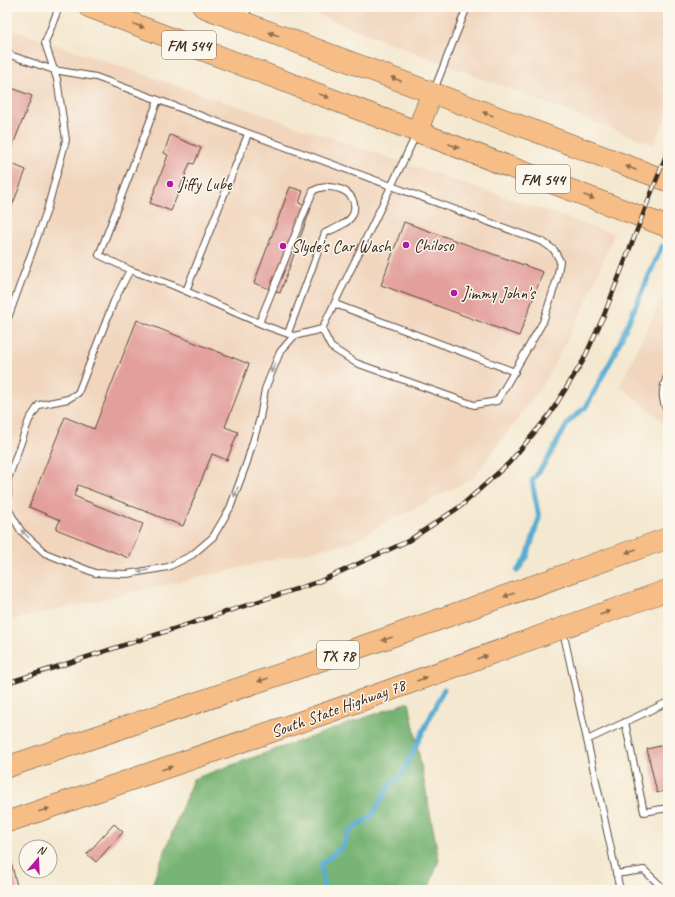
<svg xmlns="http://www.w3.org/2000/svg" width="675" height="897" font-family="Caveat,sans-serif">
	<rect width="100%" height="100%" fill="#fbf7ec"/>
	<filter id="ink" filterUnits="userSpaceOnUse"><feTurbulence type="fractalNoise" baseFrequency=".025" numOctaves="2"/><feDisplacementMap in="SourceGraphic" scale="8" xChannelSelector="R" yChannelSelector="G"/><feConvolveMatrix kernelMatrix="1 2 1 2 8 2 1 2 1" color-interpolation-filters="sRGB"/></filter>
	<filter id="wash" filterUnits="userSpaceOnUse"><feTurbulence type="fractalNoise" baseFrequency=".012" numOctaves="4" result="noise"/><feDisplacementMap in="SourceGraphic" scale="16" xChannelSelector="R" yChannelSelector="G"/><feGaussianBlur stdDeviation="0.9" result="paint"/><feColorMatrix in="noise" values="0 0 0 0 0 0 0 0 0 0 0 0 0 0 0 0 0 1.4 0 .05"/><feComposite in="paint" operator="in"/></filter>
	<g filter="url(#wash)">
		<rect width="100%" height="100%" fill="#f4e8d0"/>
		<path fill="#f1d5bd" d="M298,7H668V111L654,145Z
			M7,28L614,234L586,303L545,382L473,478L348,543L7,621Z
			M668,285V426L620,386Z"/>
		<path fill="#78b474" stroke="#5a6f49" d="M409,702L439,860L428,890H150L193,779Z"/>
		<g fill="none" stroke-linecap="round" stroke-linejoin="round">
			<path stroke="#57acd3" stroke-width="5" d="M517,571L527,557L539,518L532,481L547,460L569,421L586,407L614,355L662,246
				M324,890L321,864L343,846L349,831L372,816L389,786L402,774L444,689"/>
		</g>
		<g id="blocks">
			<path fill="#e39f9b" d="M7,86L32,96L11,150L7,148Z
				M170,135L201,148L194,164L190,163L171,211L150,203L168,155L164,153Z
				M7,162L26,170L7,219Z
				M290,187L303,191L299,203L311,208L280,293L254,283Z
				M404,222L543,272L519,336L381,285Z
				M137,320L249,364L225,427L238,432L227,460L212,454L183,526L78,485L74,496L143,524L129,558L56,529L60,520L29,507L65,417L94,429Z
				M668,744V790L657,793L647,749Z
				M114,824L123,832L96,862L87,854Z
				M7,850H8L18,890H7Z"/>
		</g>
	</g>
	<g filter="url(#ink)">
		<use href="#blocks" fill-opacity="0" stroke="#574639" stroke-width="1"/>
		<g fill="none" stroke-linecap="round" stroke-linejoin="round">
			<defs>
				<path id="service" d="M244,18L249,7
					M7,54L54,70L96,77L543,242L554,250L560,261L557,279L543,322L497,401L474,405L356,363L331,347L322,329
					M434,90L467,7
					M130,270L99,255L158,100
					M186,291L248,134
					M335,304L515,372
					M7,321L47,210L66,140L57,79L45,43L59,7
					M259,323L313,191C329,181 361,190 353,214C349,224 333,229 325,233L288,333
					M294,336L266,326L172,285L130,270L114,301L78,393L68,399L39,405L29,420L8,479V509L21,531L45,553L95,573L127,574L168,567L192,555L213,537L230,508L247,462L260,418L265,389L280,352L294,336L322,329L416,135
					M668,374C662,388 660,398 668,412
					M563,631L620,890
					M625,722L644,812L668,808
					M587,740L668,702
					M616,874L644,870L665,890"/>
				<path id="primary" d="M89,7L668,227
					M203,7L668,181
					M417,132L432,93
					M7,767L387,638L668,538
					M7,822L329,712L668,590"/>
			</defs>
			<use href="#service" stroke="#574639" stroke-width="8"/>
			<use href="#primary" stroke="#574639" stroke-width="22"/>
			<use href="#service" stroke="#fff" stroke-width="6"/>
			<use href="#primary" stroke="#f6be86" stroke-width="21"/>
			<defs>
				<path id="rail" d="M7,683L318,582L408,541L461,506L509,463L550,414L583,361L604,315L668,150"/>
			</defs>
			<use href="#rail" stroke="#3b2a1e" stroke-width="4.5"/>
			<use href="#rail" stroke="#fbf7ec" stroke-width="3" stroke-dasharray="9" stroke-linecap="butt"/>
		</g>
		<defs><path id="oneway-solid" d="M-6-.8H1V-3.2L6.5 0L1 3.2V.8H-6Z"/></defs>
		<g fill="#8f6d4d">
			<use href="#oneway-solid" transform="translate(139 26) rotate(21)"/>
			<use href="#oneway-solid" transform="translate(274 34) rotate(-159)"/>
			<use href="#oneway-solid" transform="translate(396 79) rotate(-159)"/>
			<use href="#oneway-solid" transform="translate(324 96) rotate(21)"/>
			<use href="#oneway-solid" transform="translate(488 114) rotate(-160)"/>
			<use href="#oneway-solid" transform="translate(454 146) rotate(21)"/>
			<use href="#oneway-solid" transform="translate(631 168) rotate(-159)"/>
			<use href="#oneway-solid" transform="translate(589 197) rotate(21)"/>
			<use href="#oneway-solid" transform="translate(631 551) rotate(160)"/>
			<use href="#oneway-solid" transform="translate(509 595) rotate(160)"/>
			<use href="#oneway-solid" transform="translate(605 613) rotate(-20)"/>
			<use href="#oneway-solid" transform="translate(387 639) rotate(161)"/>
			<use href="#oneway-solid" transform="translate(482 657) rotate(-20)"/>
			<use href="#oneway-solid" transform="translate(422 679) rotate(-20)"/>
			<use href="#oneway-solid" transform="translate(263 680) rotate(161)"/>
			<use href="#oneway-solid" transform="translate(167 768) rotate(-19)"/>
			<use href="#oneway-solid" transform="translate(44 810) rotate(-18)"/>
		</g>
		<g fill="#a79f9a">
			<use href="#oneway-solid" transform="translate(273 368) rotate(112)"/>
			<use href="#oneway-solid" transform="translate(236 492) rotate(111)"/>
			<use href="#oneway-solid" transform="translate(25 534) rotate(-134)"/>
			<use href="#oneway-solid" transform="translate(143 571) rotate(170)"/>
		</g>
	</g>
	<g fill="#b5179e" stroke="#fbf7ec" stroke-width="1.5">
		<circle cx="170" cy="184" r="4"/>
		<circle cx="406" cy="245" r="4"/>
		<circle cx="283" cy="246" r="4"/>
		<circle cx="454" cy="293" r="4"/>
	</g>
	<g text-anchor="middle" stroke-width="3" stroke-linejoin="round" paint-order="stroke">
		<g fill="#fbf7ec" stroke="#75685c" stroke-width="1">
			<rect x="162" y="31" width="54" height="28" rx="3"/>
			<rect x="516" y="165" width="54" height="28" rx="3"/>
			<rect x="317" y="641" width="42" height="28" rx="3"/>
		</g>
		<g font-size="16" font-weight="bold" fill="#3b2a1e">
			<text x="189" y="51">FM 544</text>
			<text x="543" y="185">FM 544</text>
			<text x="338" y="661">TX 78</text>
		</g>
		<g font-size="17" fill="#3b2a1e" stroke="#fbf7ec" text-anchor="start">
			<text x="178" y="190">Jiffy Lube</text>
			<text x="414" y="251">Chiloso</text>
			<text x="291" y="252">Slyde's Car Wash</text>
			<text x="462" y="299">Jimmy John's</text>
		</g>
		<g font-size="17" fill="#3b2a1e" stroke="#fbf7ec">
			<text transform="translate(338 708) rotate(-20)" y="6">South State Highway 78</text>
		</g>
	</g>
	<rect width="675" height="897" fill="none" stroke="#fbf7ec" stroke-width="24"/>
	<g transform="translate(38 859) rotate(19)"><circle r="19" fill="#fbf7ec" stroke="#aea59a"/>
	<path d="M0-3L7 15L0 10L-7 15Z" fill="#b5179e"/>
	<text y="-6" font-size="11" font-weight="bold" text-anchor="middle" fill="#3b2a1e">N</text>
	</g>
</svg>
